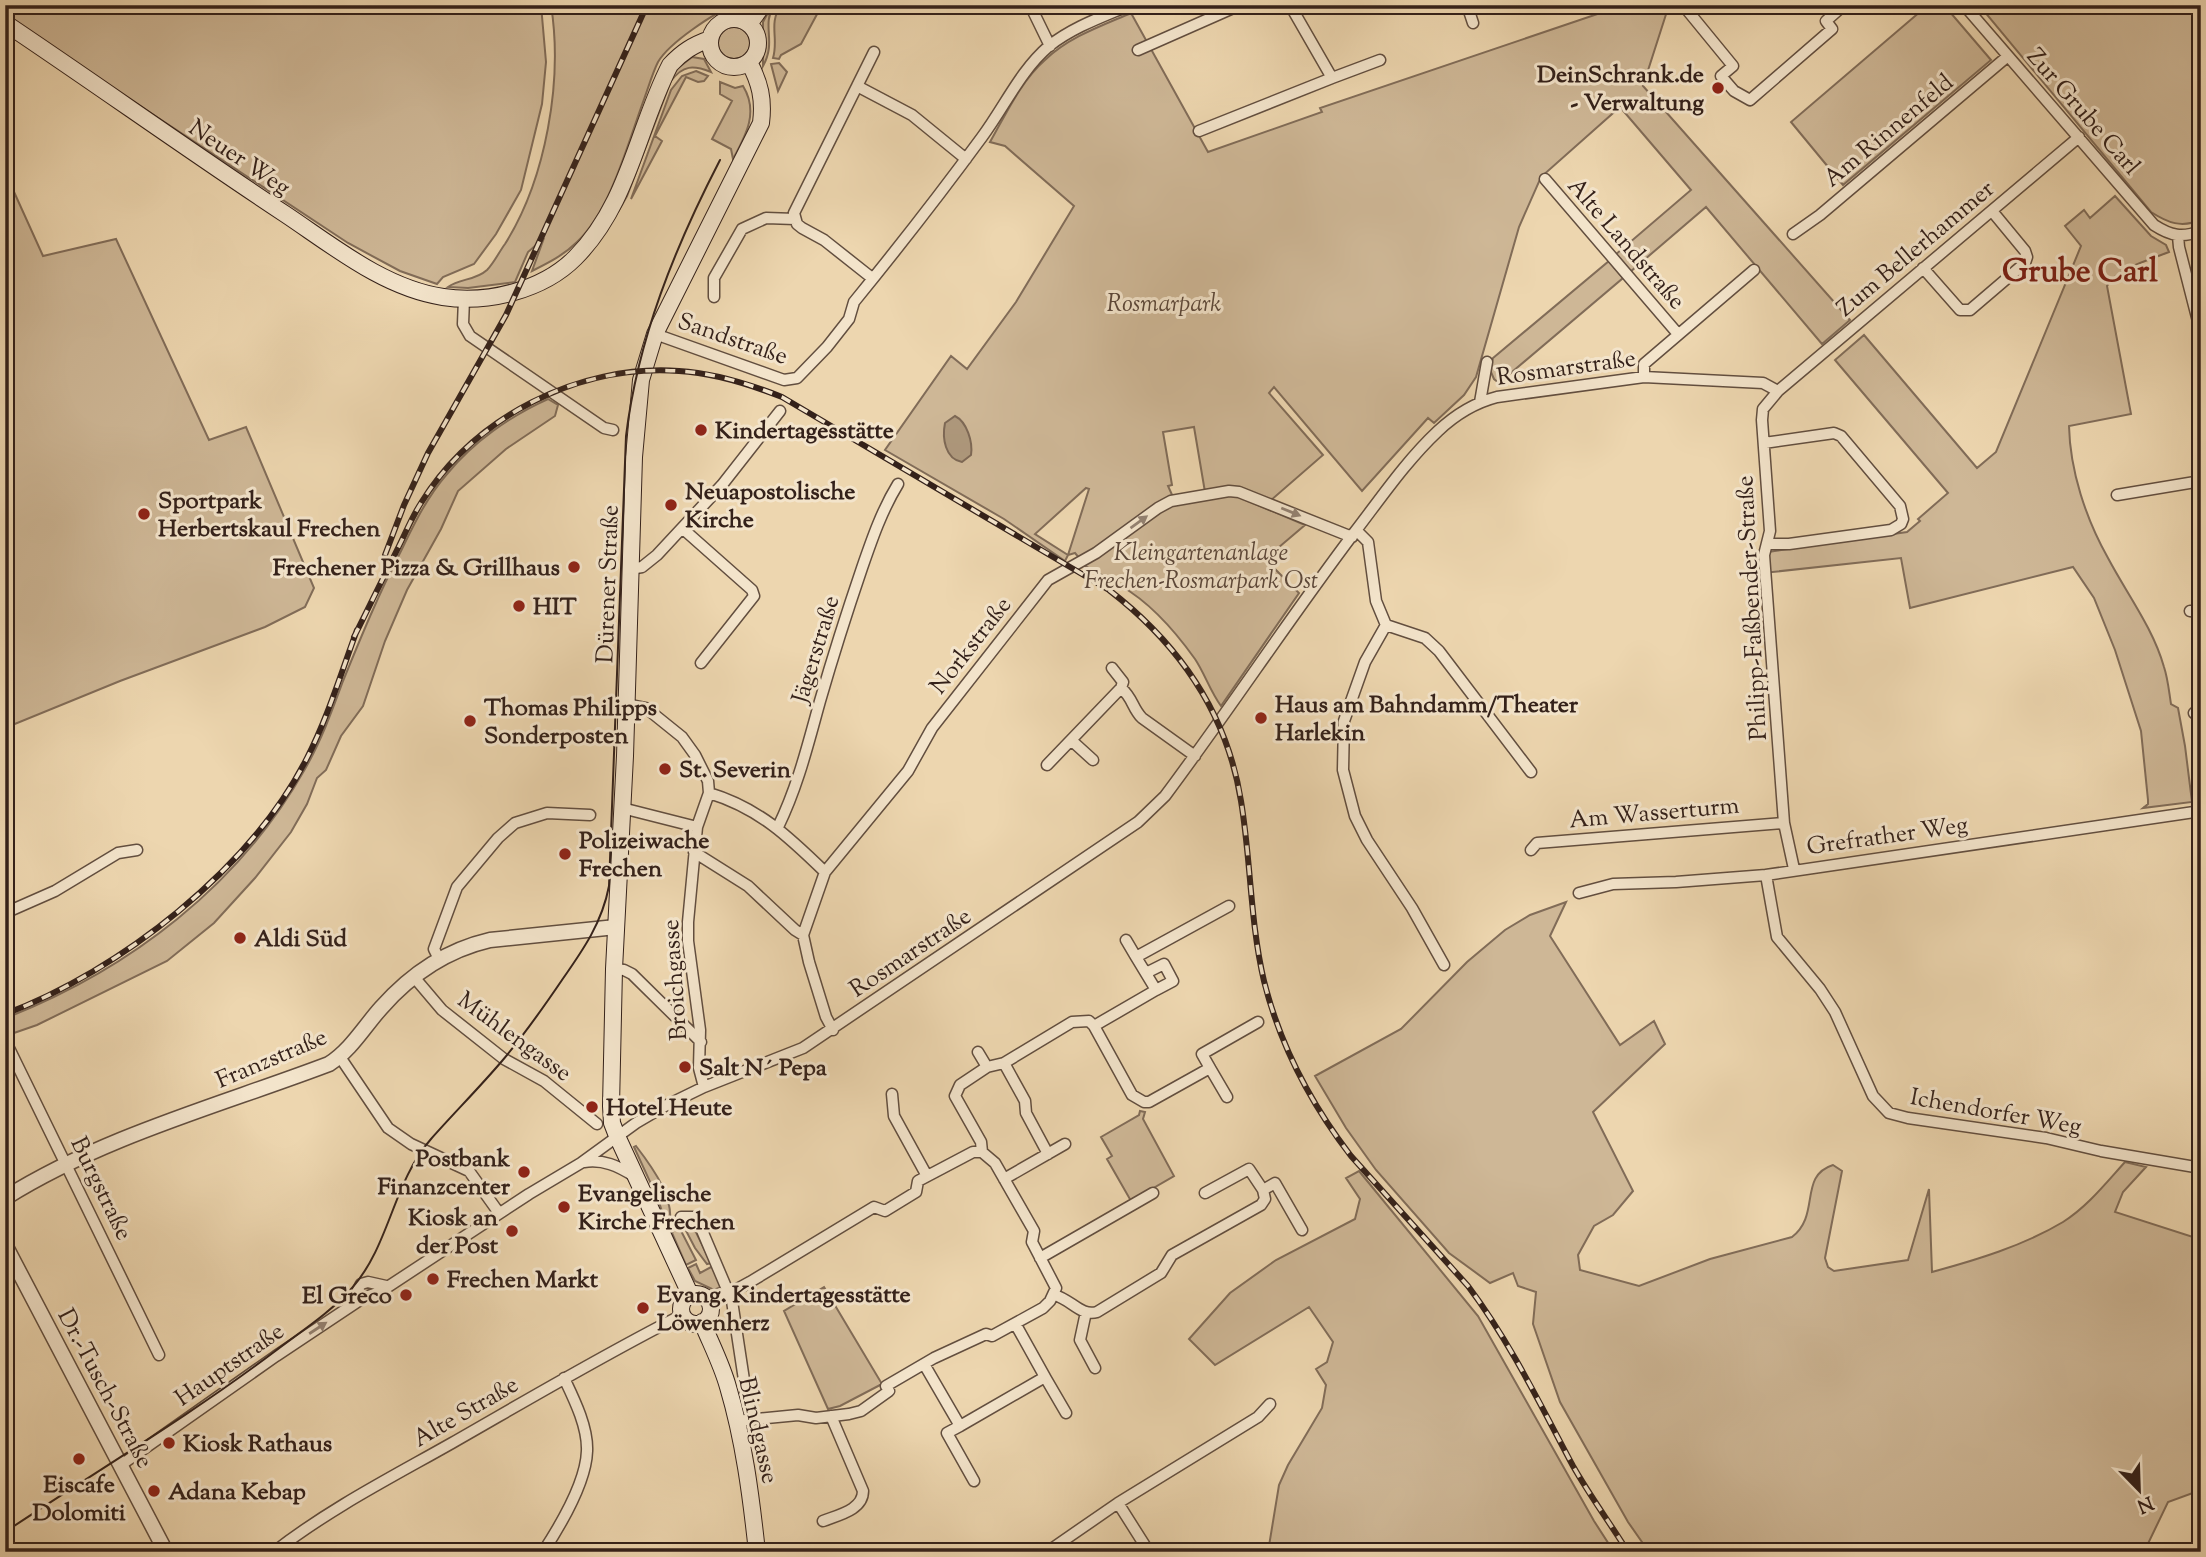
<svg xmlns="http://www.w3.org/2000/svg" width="2206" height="1557" font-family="'Sorts Mill Goudy',serif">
	<rect width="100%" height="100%" fill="#edd6af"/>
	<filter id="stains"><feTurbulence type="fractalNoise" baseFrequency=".00286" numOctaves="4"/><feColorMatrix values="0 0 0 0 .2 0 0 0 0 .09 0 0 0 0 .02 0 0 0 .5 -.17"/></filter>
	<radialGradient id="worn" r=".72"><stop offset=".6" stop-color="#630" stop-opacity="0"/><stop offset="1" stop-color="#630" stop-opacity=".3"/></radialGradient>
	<path fill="#ceb796" stroke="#816c58" stroke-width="2" fill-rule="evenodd" d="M5,5H541L546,62L542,104L521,190L496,234L474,264L443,277L437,284L400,271L348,243L40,40L5,16Z
		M551,5H735C715,12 669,43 658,62C652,74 648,89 643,102C627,146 611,209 577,242C564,255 548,263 532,271L544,238L528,252L515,282L468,288L448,287C460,278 475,281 487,270C494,263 499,252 505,244C546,179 563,81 551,5Z
		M772,5H774C761,26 777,41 763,66V22Z
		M781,5H822L801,44L781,55L779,59L773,58C779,38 768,24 781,5Z
		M1669,5L1643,86L1850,320L1822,344L1706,207L1630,272L1615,255L1691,190L1620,107L1541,177L1519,227L1476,377L1464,395L1434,423L1428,418L1362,491L1274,387L1269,393L1323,455L1270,501L1205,492L1194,427L1163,432L1172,485L1168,486L1173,497L1080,559L1075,553L1068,555L1065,561L1004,519L885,450L951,356L967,369L1016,302L1074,206L1005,146L990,142C1006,114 1021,81 1045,60C1069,37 1101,26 1131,13L1208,152L1322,112L1320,108L1621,6ZM1086,488L1089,489L1068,555L1035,534Z
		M1928,5H1944L1991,60L1843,185L1791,122Z
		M1979,5H2201V220C2181,228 2168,223 2151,212Z
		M718 43a16 16 0 1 1 32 0a16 16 0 1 1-32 0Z
		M692,57L704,59L711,72C693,65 683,65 671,81L627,196L618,212L668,83L678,68Z
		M779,63L787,72L778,91L771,64Z
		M696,71L708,76L704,81L698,82L686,77L655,136L662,141L631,199L671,90L682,76Z
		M720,82L735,88L743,86C759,112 746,135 733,159L731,149L712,139L732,101L720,94Z
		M5,172L43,256L116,239L209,440L246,427L314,588L305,607L265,627L120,681L5,728Z
		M2115,196L2151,236L2166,245L2169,252C2152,259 2115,269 2107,286L2131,414L2069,426C2070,471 2086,519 2108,558C2127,594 2153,628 2164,667C2168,679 2169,692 2171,704L2178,708L2185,746L2192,802L2143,808L2148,804V800L2141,731L2115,650L2094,598L2073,567L1910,608L1901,558L1763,573L1761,553L1907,532L1920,521L1918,519L1948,493L1835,360L1864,335L1977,468L1996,452L2081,246L2065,226L2084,210L2090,218Z
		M1609,261L1623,278L1499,383L1494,379L1490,370L1493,358Z
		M548,399L558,405L555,416L506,449L458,491L441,529L407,590L385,641L363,706L341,736L326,770L317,778L307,804L291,832L255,878L214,923L167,961L37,1025L14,1033L6,1018C130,969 239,886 305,769C321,741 332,711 343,681C361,637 379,593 401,551C414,524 427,497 447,474C473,442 510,416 548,399Z
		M1232,494L1305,525L1265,559L1299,593L1221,706C1210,691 1205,674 1195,659C1175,631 1151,603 1121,586C1109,579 1096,572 1083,565L1170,506Z
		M1566,902L1550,936L1620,1045L1654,1021L1665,1044L1593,1112L1633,1191L1613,1215L1594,1226L1578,1255L1580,1270L1639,1286L1710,1259L1792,1237C1821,1215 1798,1176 1833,1165L1842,1171L1825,1258L1828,1267L1834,1271L1908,1260L1929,1189L1932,1272C1976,1260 2023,1246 2063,1222C2087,1207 2106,1183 2125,1162L2146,1167L2123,1192L2115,1212L2193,1237L2194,1245L2201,1244V1490L2168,1502L2144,1552H1649L1628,1522L1560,1402L1533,1324L1536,1292L1518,1286L1513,1273L1490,1283L1449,1253L1376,1170L1346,1128L1315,1076L1401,1029L1467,962L1505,930L1530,915Z
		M1140,1111L1145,1112L1143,1119L1174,1176L1131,1201L1107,1159L1112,1156L1101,1137L1139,1115Z
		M636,1146C653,1168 678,1202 668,1230L658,1199L634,1147Z
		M1359,1171L1478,1316L1594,1521L1614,1552H1268L1279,1485L1288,1465L1322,1408L1326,1385L1316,1369L1327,1362L1333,1342L1309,1307L1215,1365L1189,1339L1230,1293L1276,1260L1355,1219L1360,1199L1346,1178Z
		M686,1221L692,1224L711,1263L707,1264L695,1248L682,1223Z
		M676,1225H678L696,1260L686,1265L672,1233Z
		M696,1264L700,1273L713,1266L721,1287L714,1290L695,1281L688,1268Z
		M824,1287L882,1384L840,1406L828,1409L784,1311Z"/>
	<path fill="#ae987c" stroke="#7d6855" stroke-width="2" d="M955,416C967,422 973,442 971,455L962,462C945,459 942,438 945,423Z"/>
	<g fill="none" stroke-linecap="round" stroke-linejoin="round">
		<defs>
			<path id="minor" d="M1030,5L1050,46
				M1467,5L1473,23
				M1683,5L1733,66L1721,76L1734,91L1750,100L1832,29L1826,21L1844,5
				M1964,5L2154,225C2171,236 2182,238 2201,231
				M1138,50L1240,5
				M1332,78L1380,60
				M857,86L912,115L966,159
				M1199,131L1332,78L1290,5
				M1545,179L1678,334
				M1793,234L1820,215L2008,56
				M2178,236L2179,247L2201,333
				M1923,268L1960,310H1970L2025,263L2027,257L2025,251L1992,211
				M872,278L824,240L802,228L797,224L794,213L874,52
				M714,297V278L742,229L766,218L795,219
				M464,299L463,324L470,336L604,428L613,430
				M655,334L784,380L797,378L827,347L849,319L854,302C898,248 941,193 982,137C1005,106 1020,71 1049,46C1073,27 1102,17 1130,5
				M1644,377V364L1754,270
				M1480,402L1487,362
				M1764,443L1834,433L1841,436L1900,506L1903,519L1901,524L1891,530L1789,544H1767
				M2117,495L2201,481
				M682,528L752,590L754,596L701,663
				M1357,531L1368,542L1376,601L1386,625L1365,662L1344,721L1343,770L1355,816L1367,840L1412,908L1444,965
				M630,569L642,567L657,555L722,485L780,411
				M2190,611L2201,612
				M1386,625L1425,638L1439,651L1531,772
				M1121,688C1133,698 1132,708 1142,718L1195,756
				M626,704L646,708L682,737L695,755L708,781L709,793L697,827L688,922V941L700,1030L699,1068L704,1087
				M2194,713L2201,714
				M1071,740L1093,760
				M1047,765L1121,688L1123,682L1112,668
				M709,793C759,808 789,837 825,872
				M622,808L697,827
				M778,827C798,786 808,744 820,701C833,656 847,612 862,568C872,539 882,510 898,484
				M1531,850L1537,843L1784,823
				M694,852L748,886L795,930L803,935
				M1794,869L1784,823L1764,555L1770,531L1762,420L1763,409L1778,391L2079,137
				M1766,875L1777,937L1820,989L1835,1012L1873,1096L1889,1113L1908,1118L2046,1138L2101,1151L2201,1168
				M1579,893L1613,884L1676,882L1766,875L2201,811
				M5,913L55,891L118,853L137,850
				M1126,940L1136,957
				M439,959L434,949L457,887L498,838L515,823L547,813L590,815
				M614,969L624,970L632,974L701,1042
				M1146,973L1164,964L1173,981L1156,990
				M414,977L442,1010L504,1059L544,1081L597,1124
				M1094,1026L1132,1095L1144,1102H1149L1210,1068L1202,1054L1258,1022
				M833,1030L826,1017L809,962L803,935L825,872L908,771L932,728L1048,580L1096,553L1158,508L1171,501L1229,491L1239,492L1352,537
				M5,1040L159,1355
				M978,1052L987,1067
				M340,1057L388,1128L411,1144L469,1171L499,1213
				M1004,1063L1025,1101L1026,1113L1048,1154
				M1210,1068L1227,1097
				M892,1094L894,1116L927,1176
				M982,1152L981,1142L955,1096L960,1085L987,1067L1004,1063L1072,1022L1089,1021L1094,1026L1156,990L1136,957L1229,906
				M584,1162C603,1159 618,1166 634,1176
				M1004,1179L1065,1144
				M1263,1190L1275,1183L1302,1230
				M681,1217H693L698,1221L732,1301L746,1393
				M1040,1258L1153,1193
				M1054,1295C1071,1299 1081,1317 1097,1312L1161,1273L1172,1255L1261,1205L1265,1199L1263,1190L1249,1169L1205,1193
				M363,1298L357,1292L361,1284L368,1282L386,1286
				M710,1304L750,1282L874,1207L885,1211L916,1192L918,1181L973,1152H982L995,1163L1034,1231L1032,1242L1056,1288L1050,1301L1043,1308L992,1336L986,1334L934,1358L886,1386L889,1391L861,1411L849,1414L816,1418L798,1415L736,1421
				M1086,1312L1080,1340L1095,1368
				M924,1364L960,1426L1045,1377L1016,1325
				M1045,1377L1066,1413
				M960,1426L947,1433L974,1481
				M121,1465L276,1356L363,1298L380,1292L529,1194L581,1163L636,1123L665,1106L704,1087L803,1048L1138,822L1165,796C1230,709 1289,619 1354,533C1381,498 1406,461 1438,431C1456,414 1474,403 1497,397L1644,377L1763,383L1778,391
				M1118,1503L1149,1552
				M823,1521C838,1515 863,1510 863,1491L831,1416
				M274,1552C329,1509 392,1477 452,1443C529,1399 603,1355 682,1315
				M543,1552C560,1526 586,1483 587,1451C588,1427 574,1399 564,1378
				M1047,1552L1118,1503L1258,1417L1270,1404"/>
			<path id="tertiary" d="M5,1198C104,1136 221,1105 329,1064C351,1050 364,1027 381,1008C410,975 447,950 490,940L616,927
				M5,1245L166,1552"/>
			<path id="secondary" d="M710 43a24 24 0 1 1 48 0a24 24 0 1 1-48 0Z
				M5,23C99,86 191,152 285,214C333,246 384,288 443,297C488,304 543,290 575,258C629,204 637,129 670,65C682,52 693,45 710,39
				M749,24L763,5
				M681 1309a15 15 0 1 1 30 0a15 15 0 1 1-30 0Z
				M690,1294L617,1136L612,1123L611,1106L614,969L625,756L634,457L641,380L655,334L761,123C764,99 760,83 749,62
				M702,1322C711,1344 722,1365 728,1387C744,1441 751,1496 757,1552"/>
		</defs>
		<use href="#minor" stroke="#624e3f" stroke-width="13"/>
		<use href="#tertiary" stroke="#624e3f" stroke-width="17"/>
		<use href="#secondary" stroke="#34211a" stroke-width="18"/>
		<use href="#minor" stroke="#f3e4cb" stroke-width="10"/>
		<use href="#tertiary" stroke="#f3e4cb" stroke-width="14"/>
		<use href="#secondary" stroke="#f3e4cb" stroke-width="16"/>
		<path stroke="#34211a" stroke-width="2" d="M5,1532C95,1472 188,1417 274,1352C300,1332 330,1313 352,1288C390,1245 393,1182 431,1139C454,1113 479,1088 502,1061C524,1035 543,1008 562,980C583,950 602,923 609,886L626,436C638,338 675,247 720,160"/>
		<defs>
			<path id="rail" d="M385,555L404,505L428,453L506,315L647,5
				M354,637C369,607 384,576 399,546C406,532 412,517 421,503C474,417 578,364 679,371C715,373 749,384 782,397L1109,590C1179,644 1227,713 1241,801C1251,861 1250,922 1264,981C1280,1045 1311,1104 1351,1156L1468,1286C1510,1342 1540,1404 1573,1466C1590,1496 1610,1523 1628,1552
				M5,1014C120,971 251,869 307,758C328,717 341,673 357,630"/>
		</defs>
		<use href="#rail" stroke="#34211a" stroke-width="6"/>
		<use href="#rail" stroke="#f3e4cb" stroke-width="3.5" stroke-dasharray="10" stroke-linecap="butt"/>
	</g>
	<defs><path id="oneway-solid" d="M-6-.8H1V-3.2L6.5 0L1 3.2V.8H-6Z" transform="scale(1.75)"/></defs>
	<g fill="#948272">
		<use href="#oneway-solid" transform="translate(1291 512) rotate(22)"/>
		<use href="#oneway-solid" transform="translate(1139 522) rotate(-36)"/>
		<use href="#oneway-solid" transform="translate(318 1328) rotate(-33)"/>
	</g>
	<g fill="#8f2418" stroke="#f3e4cb" stroke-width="2.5">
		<circle cx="1718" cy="88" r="7"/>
		<circle cx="701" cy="430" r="7"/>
		<circle cx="671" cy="505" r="7"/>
		<circle cx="144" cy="514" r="7"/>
		<circle cx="574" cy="567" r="7"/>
		<circle cx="519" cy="606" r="7"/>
		<circle cx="1261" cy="718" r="7"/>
		<circle cx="470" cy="721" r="7"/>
		<circle cx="665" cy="769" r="7"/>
		<circle cx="565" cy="854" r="7"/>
		<circle cx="240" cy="938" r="7"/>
		<circle cx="685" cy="1067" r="7"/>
		<circle cx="592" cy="1107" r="7"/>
		<circle cx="524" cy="1172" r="7"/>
		<circle cx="564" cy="1207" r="7"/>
		<circle cx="512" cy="1231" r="7"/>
		<circle cx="433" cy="1279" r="7"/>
		<circle cx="406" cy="1295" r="7"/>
		<circle cx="643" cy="1308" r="7"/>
		<circle cx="169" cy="1443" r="7"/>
		<circle cx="79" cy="1459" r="7"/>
		<circle cx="154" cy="1491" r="7"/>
	</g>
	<g text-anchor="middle" stroke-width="6" stroke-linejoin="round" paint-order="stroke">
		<g font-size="24" font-weight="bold" fill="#34211a" stroke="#f3e4cb" text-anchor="start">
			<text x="1704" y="82" text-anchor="end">DeinSchrank.de<tspan x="1704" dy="28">- Verwaltung</tspan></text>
			<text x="715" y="438">Kindertagesstätte</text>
			<text x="685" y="499">Neuapostolische<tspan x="685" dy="28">Kirche</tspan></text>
			<text x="158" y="508">Sportpark<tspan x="158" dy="28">Herbertskaul Frechen</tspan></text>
			<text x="560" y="575" text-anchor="end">Frechener Pizza &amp; Grillhaus</text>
			<text x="533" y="614">HIT</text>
			<text x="1275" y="712">Haus am Bahndamm/Theater<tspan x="1275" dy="28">Harlekin</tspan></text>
			<text x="484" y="715">Thomas Philipps<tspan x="484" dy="28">Sonderposten</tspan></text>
			<text x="679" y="777">St. Severin</text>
			<text x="579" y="848">Polizeiwache<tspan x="579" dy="28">Frechen</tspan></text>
			<text x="254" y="946">Aldi Süd</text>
			<text x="699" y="1075">Salt N´ Pepa</text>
			<text x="606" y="1115">Hotel Heute</text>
			<text x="510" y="1166" text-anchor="end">Postbank<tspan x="510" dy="28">Finanzcenter</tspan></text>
			<text x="578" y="1201">Evangelische<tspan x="578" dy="28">Kirche Frechen</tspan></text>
			<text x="498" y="1225" text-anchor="end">Kiosk an<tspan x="498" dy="28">der Post</tspan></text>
			<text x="447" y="1287">Frechen Markt</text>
			<text x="657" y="1302">Evang. Kindertagesstätte<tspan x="657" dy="28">Löwenherz</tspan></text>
			<text x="392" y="1303" text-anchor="end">El Greco</text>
			<text x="183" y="1451">Kiosk Rathaus</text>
			<text x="79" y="1492" text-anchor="middle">Eiscafe<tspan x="79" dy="28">Dolomiti</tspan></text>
			<text x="168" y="1499">Adana Kebap</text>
		</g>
		<g font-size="24" fill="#34211a" stroke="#f3e4cb">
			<text transform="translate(2084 111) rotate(49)" y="8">Zur Grube Carl</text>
			<text transform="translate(1888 130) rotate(-40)" y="8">Am Rinnenfeld</text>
			<text transform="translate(240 157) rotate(34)" y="8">Neuer Weg</text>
			<text transform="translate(1627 243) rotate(49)" y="8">Alte Landstraße</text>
			<text transform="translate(1915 248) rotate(-40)" y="8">Zum Bellerhammer</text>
			<text transform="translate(733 338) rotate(19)" y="8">Sandstraße</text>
			<text transform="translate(1566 367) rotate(-8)" y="8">Rosmarstraße</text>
			<text transform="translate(607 584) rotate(-88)" y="8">Dürener Straße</text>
			<text transform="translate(1751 608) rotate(-93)" y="8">Philipp-Faßbender-Straße</text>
			<text transform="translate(970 645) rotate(-52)" y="8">Norkstraße</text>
			<text transform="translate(815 649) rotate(-73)" y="8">Jägerstraße</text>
			<text transform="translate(1654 812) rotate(-5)" y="8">Am Wasserturm</text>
			<text transform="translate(1887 835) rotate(-8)" y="8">Grefrather Weg</text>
			<text transform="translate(910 952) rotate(-34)" y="8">Rosmarstraße</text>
			<text transform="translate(674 980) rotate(-94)" y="8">Broichgasse</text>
			<text transform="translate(515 1036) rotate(36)" y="8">Mühlengasse</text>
			<text transform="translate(271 1058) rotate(-23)" y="8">Franzstraße</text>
			<text transform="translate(1996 1111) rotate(10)" y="8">Ichendorfer Weg</text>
			<text transform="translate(102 1188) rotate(64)" y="8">Burgstraße</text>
			<text transform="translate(229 1364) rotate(-35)" y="8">Hauptstraße</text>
			<text transform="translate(106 1388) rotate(62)" y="8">Dr.-Tusch-Straße</text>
			<text transform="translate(465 1411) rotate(-30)" y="8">Alte Straße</text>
			<text transform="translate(759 1430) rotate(77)" y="8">Blindgasse</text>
		</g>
		<g font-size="24" font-style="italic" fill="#5a4639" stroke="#f3e4cb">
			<text x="1164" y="311">Rosmarpark</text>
			<text x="1201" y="560">Kleingartenanlage<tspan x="1201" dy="28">Frechen-Rosmarpark Ost</tspan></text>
		</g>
		<g font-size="32" font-weight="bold" fill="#7a1f14" stroke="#f3e4cb">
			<text x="2080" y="281">Grube Carl</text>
		</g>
	</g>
	<rect width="2206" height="1557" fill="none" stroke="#edd6af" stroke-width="28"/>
	<rect x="7" y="7" width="2192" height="1543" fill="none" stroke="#34211a" stroke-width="3.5"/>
	<rect x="14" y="14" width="2178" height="1529" fill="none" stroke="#34211a" stroke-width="2"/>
	<g transform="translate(2139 1490) rotate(157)" stroke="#f3e4cb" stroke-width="5" paint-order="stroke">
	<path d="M0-5L12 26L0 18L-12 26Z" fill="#34211a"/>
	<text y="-10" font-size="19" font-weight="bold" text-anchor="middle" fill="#34211a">N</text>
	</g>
	<rect width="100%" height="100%" filter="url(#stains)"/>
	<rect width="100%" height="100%" fill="url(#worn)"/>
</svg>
